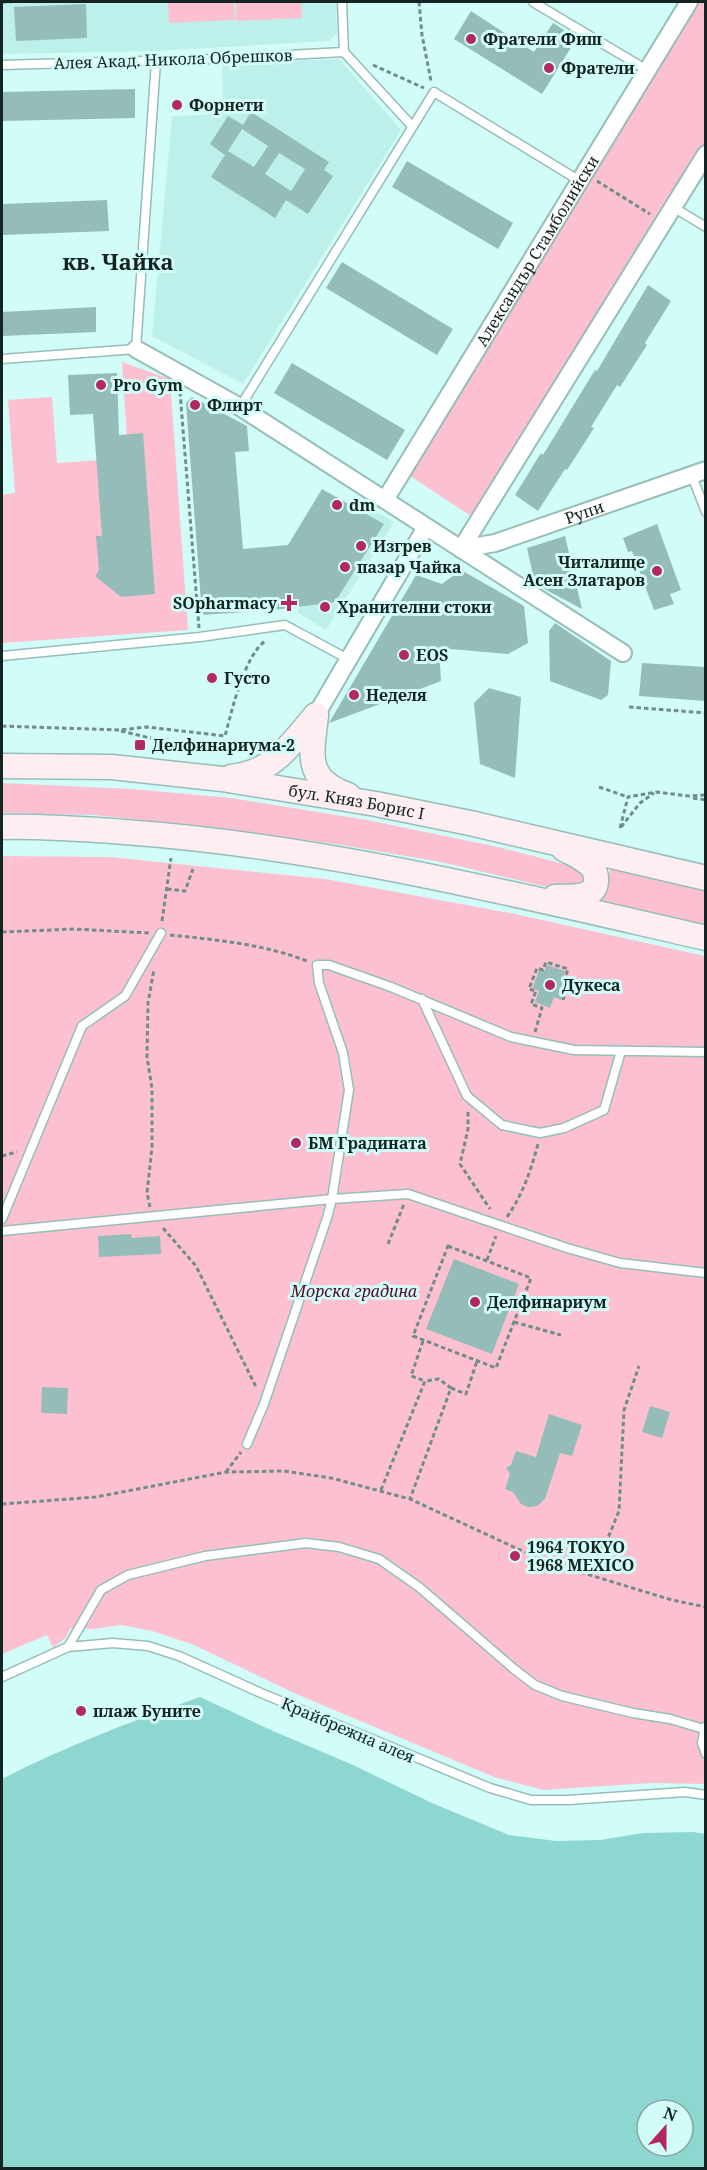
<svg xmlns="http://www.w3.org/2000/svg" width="707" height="2170" font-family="'Noto Serif',serif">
	<rect width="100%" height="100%" fill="#d2fcf7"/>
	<path fill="#bdf0eb" d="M2,2H336L337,33L329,41L157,51L2,54Z
		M339,59L401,130L243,384L152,336L172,116L205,115L215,109L223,101L222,63Z
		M364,504L394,522L326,630L297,612Z"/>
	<path fill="#fdc0d0" d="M168,2H234L235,20L169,23Z
		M236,2H301L302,18L236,21Z
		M696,2H705V144L474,518L407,474Z
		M122,362L170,379L188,630L2,643V495L15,493L8,400L52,397L57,463L128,458Z
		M2,783L132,789L231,798L367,820L498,847L564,864L581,870L586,875V884L568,892L441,862L335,844L217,828L94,815L2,813Z
		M2,856L110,857L325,879L515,914L705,956V1784L651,1783L543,1790L494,1777L296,1694L194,1645L152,1631L121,1625L93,1629L71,1628L65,1638L53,1648L47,1635L2,1654Z
		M613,865L705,888V929L603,905L601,899C615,887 604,877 613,865Z"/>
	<path fill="#8dd7d0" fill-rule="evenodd" d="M200,1697L273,1731L353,1765L432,1803L509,1835L556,1841L600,1840L643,1833L693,1832L705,1834V2168H2V1779C65,1746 133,1721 200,1697ZM647,2110H683V2146H647Z"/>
	<path fill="#94bcb8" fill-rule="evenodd" d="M86,4L87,38L16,41L14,7Z
		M471,11L534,52L553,23L577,38L542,94L454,39Z
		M135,89V118L2,121V92Z
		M251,112L329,162L324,170L333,176L308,214L286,200L275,218L211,177L225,155L210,144L228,116L243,125ZM242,129L268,146L254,167L228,151ZM279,153L305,169L291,191L265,174Z
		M407,161L513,223L498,249L392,187Z
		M107,200L109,231L2,235V204Z
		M342,262L453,329L437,355L326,288Z
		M648,285L671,301L645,343L647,345L620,387L617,385L591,427L594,428L567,470L565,469L538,511L515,495L541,453L543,455L595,370L597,371Z
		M96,307V332L2,336V312Z
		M292,363L405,430L387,460L274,393Z
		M117,373L119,435L143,433L155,594L121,597L95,576L99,570L96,536H102L93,414L70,415L68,375Z
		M192,397L247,426L249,451L235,452L243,549L288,545L322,489L384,524L335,602L273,610L202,615L186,403Z
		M657,524L681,590L670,594L674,604L654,610L632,551L628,552L623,538Z
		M565,536L582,609L535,584L527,548Z
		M461,570L524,606L528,643L508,654L439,648L441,681L329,723L416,575L442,584Z
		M555,623L611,661L608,695L601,700L550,681L549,631Z
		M642,663L705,667V701L639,696Z
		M489,688L521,697L515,778L480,764L474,703Z
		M547,965L565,971L562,980L568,982L561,1000L554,997L550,1008L535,1002L539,991L533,988L539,970L544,972Z
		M131,1234L132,1238L160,1236L161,1254L99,1257L98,1236Z
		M454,1259L519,1284L492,1354L426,1329Z
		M42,1387L68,1388L67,1414L41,1413Z
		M650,1406L670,1412L662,1438L642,1432Z
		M549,1414L582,1425L572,1456L560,1453L545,1499L537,1506L528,1507L521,1504L513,1492L505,1489L510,1474L506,1468L511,1465L516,1451L536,1457Z"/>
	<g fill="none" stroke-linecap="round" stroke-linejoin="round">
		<defs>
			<path id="lane" d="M342,2L344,52L412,126
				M533,2L647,70
				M2,65L213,59L344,52
				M673,207L706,227
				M2,359L136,349L156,61
				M240,407L434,92L580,181
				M692,476L706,512
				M2,656L200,637L285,625L348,659
				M422,999L467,1096L502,1125L540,1133L564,1128L604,1110L621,1051
				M2,1219L82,1026L125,996L161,933
				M2,1231L332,1199L408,1194L567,1248L620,1263L706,1273
				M247,1444L264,1404L327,1218L332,1199L349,1090L343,1053L319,983L317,965H329L391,987L511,1037L574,1050L706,1052
				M68,1647L101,1590L128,1575L205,1556L306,1543L339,1547L379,1559L419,1587L514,1669L535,1685L562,1696L633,1713L670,1719L704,1729
				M2,1677L68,1647L113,1643L148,1646L179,1656L261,1693L490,1788L531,1800H568L685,1792L706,1795
				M705,1727L702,1743L706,1754"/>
			<g id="street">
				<path d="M136,349L240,407L623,653"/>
				<path id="s1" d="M385,500L689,2"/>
				<path d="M461,549L706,154"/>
				<path id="s2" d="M461,549L495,543L706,470"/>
				<path d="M316,715L426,527"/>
			</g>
			<g id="secondary">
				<path d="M316,715C312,754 303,779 348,795"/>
				<path id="s3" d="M2,766L112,767L222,779L376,804L470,823L706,878"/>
				<path d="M231,777C274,772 289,746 316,715"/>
				<path d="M2,827C43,826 83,829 124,832C322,846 513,894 706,938"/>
				<path d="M555,897C568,896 594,900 596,882C597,877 595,872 593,868C586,859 573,854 564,849"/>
			</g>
		</defs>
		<use href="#lane" stroke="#95beb9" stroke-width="11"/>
		<use href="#street" stroke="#95beb9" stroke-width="20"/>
		<use href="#secondary" stroke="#95beb9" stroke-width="27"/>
		<path stroke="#708d89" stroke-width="3" stroke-dasharray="4.5 3" stroke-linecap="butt" d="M2,2H11
			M419,2L422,35L431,81
			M373,65L424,88
			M597,181L650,214
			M180,392L199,628
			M629,707L706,713
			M2,726L119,730L147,727L225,736C232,710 244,657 265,641
			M121,731L150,738L215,746L234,743L257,748
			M599,787L628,797
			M693,798L706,800
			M621,827L640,803L654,793
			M620,828L628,797L656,792L689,796L706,795
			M167,889L185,891L193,869
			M162,921L171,858
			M2,932L74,929L149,933
			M170,935C217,940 263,944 307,961
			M535,1032L542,1008L531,1004L536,991L529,989L537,968L543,970L546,962L568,969L565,978L570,981L563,1000
			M468,1112V1129L460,1164L490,1209
			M2,1156L17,1152
			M150,1207L147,1193L152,1147V1088L147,1057L148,1003L154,969
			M507,1217C523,1194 531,1170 538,1144
			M163,1228L196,1266L257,1389
			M388,1244L404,1204
			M448,1246L531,1278L496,1368L413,1336Z
			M487,1260L496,1236
			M514,1322L561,1335
			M423,1341L411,1376L425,1381
			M451,1388L466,1394L477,1361
			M226,1472L241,1452
			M381,1490L425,1381L439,1379L451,1388L410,1499
			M2,1504L96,1497L226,1472L284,1471L331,1478L410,1499L544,1561L672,1600L706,1607
			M581,1572L595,1557L608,1538L619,1511L624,1410L639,1366"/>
		<use href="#lane" stroke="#fff" stroke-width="8"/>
		<use href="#street" stroke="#fff" stroke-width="16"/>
		<use href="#secondary" stroke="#feeef2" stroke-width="24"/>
	</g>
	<g fill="#b32762" stroke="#d2fcf7" stroke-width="2">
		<circle cx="471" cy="39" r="6"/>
		<circle cx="549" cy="68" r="6"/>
		<circle cx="177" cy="105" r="6"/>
		<circle cx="101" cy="385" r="6"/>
		<circle cx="195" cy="405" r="6"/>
		<circle cx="337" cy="505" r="6"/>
		<circle cx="361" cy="546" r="6"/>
		<circle cx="345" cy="567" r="6"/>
		<circle cx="657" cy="571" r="6"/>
		<path d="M286 594h6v6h6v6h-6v6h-6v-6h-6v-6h6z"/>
		<circle cx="325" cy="607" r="6"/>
		<circle cx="404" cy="655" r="6"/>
		<circle cx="212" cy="678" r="6"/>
		<circle cx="354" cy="695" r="6"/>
		<rect x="134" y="739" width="12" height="12" rx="3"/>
		<circle cx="550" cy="985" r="6"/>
		<circle cx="296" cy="1143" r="6"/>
		<circle cx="475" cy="1302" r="6"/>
		<circle cx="515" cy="1556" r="6"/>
		<circle cx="81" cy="1711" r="6"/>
	</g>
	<g text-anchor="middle" stroke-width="6" stroke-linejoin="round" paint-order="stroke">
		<g font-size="16" font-weight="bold" fill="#142422" stroke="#d2fcf7" text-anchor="start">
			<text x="483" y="45">Фратели Фиш</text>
			<text x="561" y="74">Фратели</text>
			<text x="189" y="111">Форнети</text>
			<text x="113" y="391">Pro Gym</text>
			<text x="207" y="411">Флирт</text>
			<text x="349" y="511">dm</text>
			<text x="373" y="552">Изгрев</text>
			<text x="645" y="568" text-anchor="end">Читалище<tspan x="645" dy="18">Асен Златаров</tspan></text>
			<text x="357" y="573">пазар Чайка</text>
			<text x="277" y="609" text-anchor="end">SOpharmacy</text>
			<text x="337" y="613">Хранителни стоки</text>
			<text x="416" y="661">EOS</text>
			<text x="224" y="684">Густо</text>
			<text x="366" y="701">Неделя</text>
			<text x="152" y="751">Делфинариума-2</text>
			<text x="562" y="991">Дукеса</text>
			<text x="308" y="1149">БМ Градината</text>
			<text x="487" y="1308">Делфинариум</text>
			<text x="527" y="1553">1964 TOKYO<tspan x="527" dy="18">1968 MEXICO</tspan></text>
			<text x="93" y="1717">плаж Буните</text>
		</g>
		<g font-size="16" fill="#142422" stroke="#d2fcf7">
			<text transform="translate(173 59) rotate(-2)" y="6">Алея Акад. Никола Обрешков</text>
			<text dy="6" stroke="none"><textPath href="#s1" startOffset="292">Александър Стамболийски</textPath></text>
			<text dy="6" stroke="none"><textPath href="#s2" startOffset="129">Рупи</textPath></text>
			<text dy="6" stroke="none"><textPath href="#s3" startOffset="357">бул. Княз Борис I</textPath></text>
			<text transform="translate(348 1730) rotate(23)" y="6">Крайбрежна алея</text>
		</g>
		<g font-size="16" font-style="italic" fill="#530b29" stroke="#d2fcf7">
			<text x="354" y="1297">Морска градина</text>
		</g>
		<g font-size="22" font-weight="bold" fill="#142422" stroke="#d2fcf7">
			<text x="118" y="270">кв. Чайка</text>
		</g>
	</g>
	<rect width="707" height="2170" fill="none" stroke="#142422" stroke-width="6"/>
	<g transform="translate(665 2128) rotate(21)"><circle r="28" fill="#d2fcf7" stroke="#86a6a2" stroke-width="1.5"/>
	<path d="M0-4.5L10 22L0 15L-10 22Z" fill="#b32762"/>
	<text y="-9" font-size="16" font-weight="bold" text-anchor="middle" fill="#142422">N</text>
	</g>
</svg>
